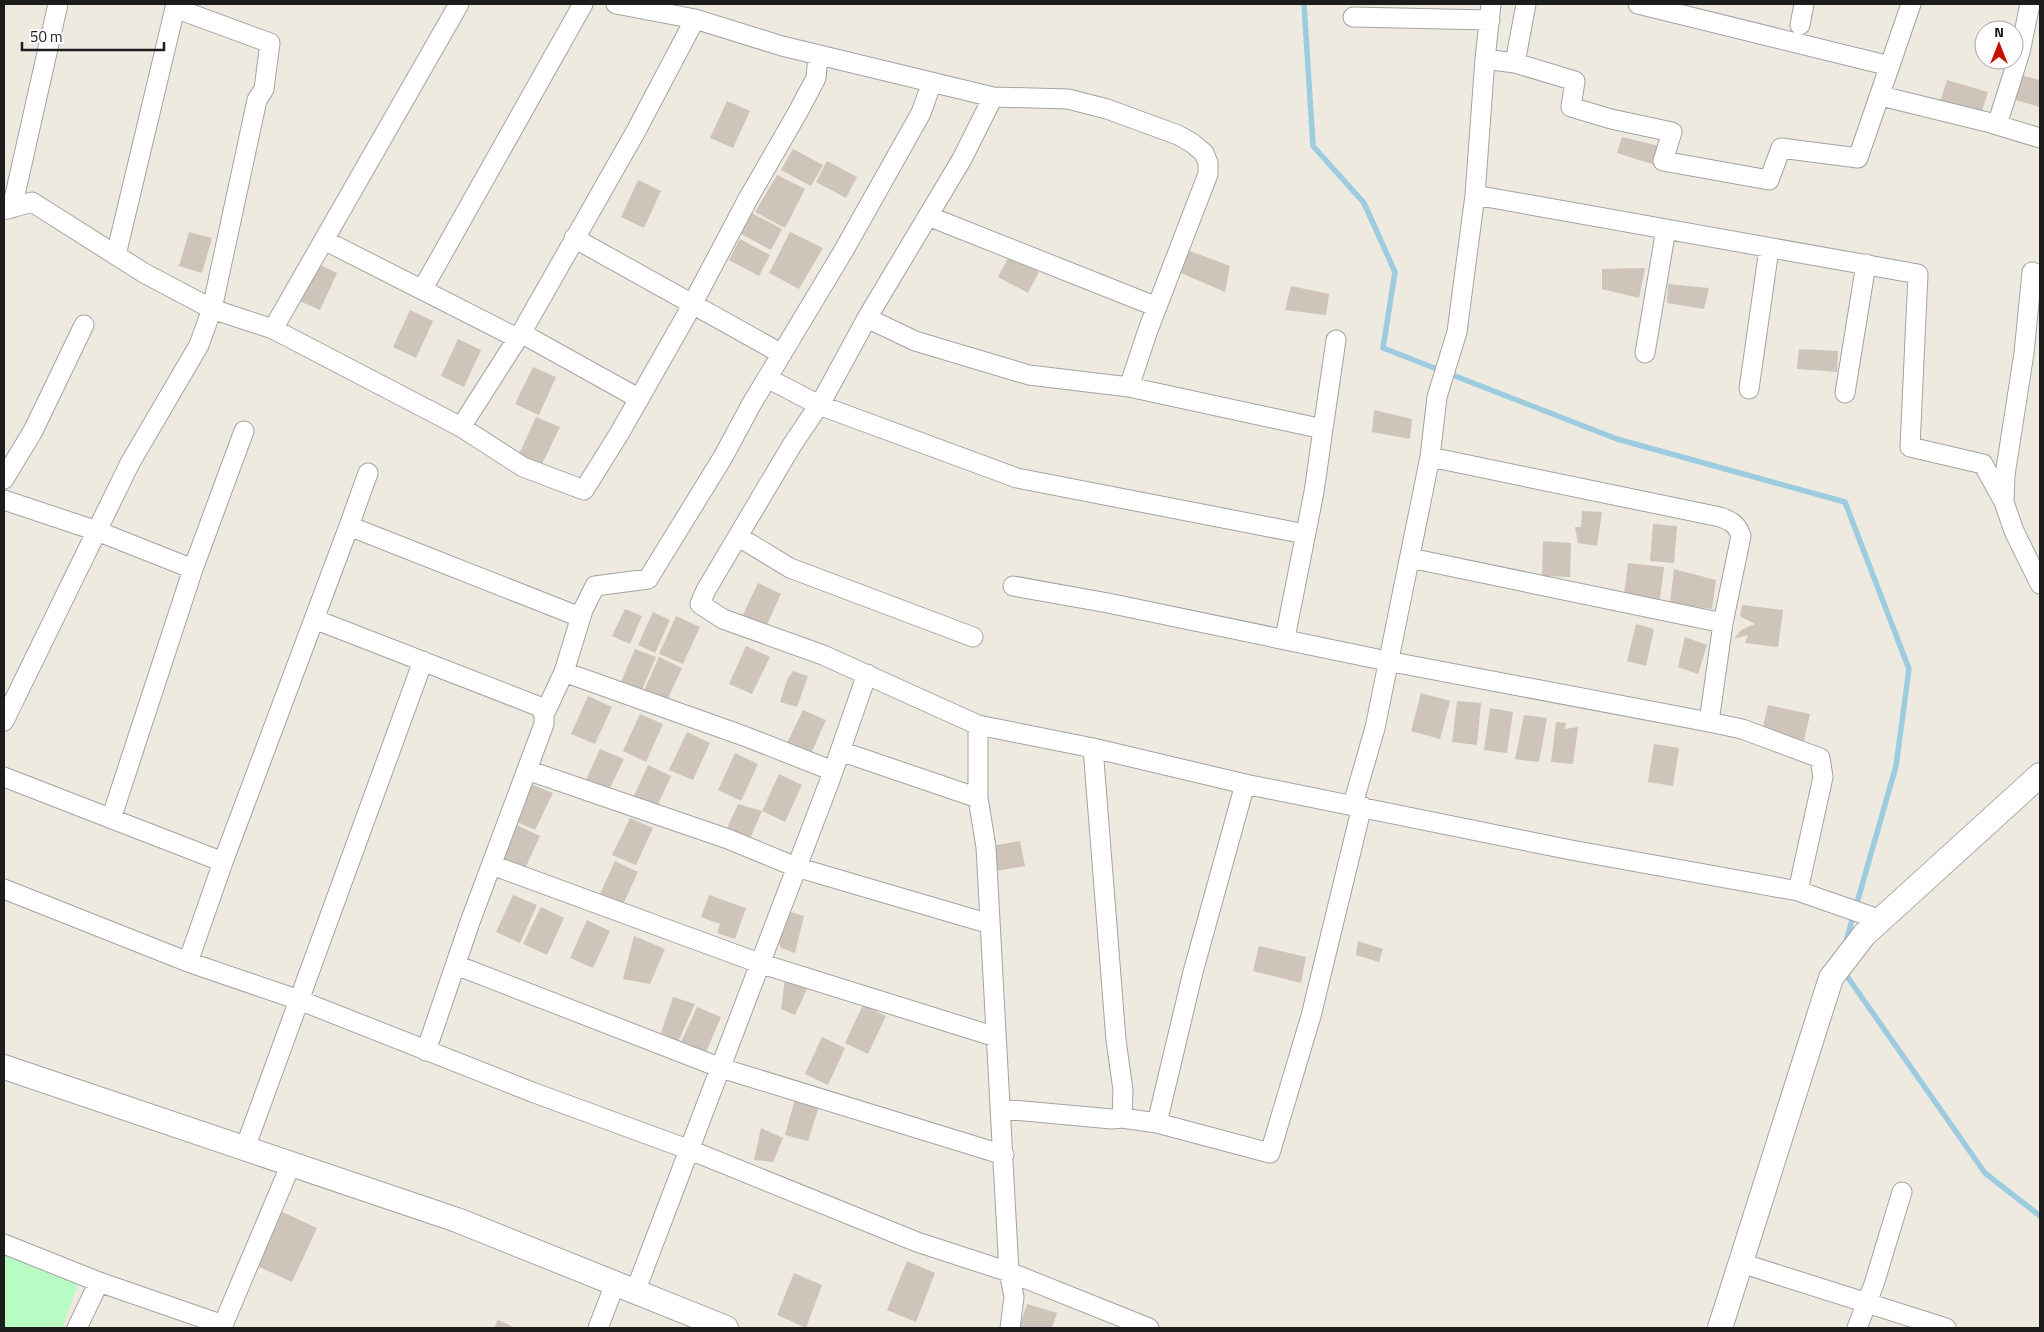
<svg xmlns="http://www.w3.org/2000/svg" width="2044" height="1332" font-family="'Titillium Web',sans-serif">
	<rect width="100%" height="100%" fill="#eeeae0"/>
	<path fill="#b9fcc3" d="M4,1254L79,1282L62,1328H4Z"/>
	<g fill="none" stroke-linecap="round" stroke-linejoin="round">
		<path stroke="#9dcbdf" stroke-width="5.5" d="M1304,4L1313,146L1364,203L1395,272L1383,348L1617,439L1845,502L1909,669L1896,766L1845,945
			M1844,972L1985,1173L2040,1216"/>
	</g>
	<path fill="#cec4b9" d="M2021,75L2040,80V107L2015,100Z
		M1947,80L1988,92L1981,114L1940,102Z
		M727,101L750,111L733,148L710,138Z
		M1622,137L1659,146L1655,165L1617,153Z
		M793,149L823,165L811,186L781,170Z
		M827,161L857,177L846,198L816,182Z
		M777,175L805,189L785,228L755,212Z
		M638,180L661,191L644,228L621,217Z
		M752,213L782,229L771,250L741,234Z
		M189,232L212,238L202,273L179,266Z
		M790,232L823,248L799,289L769,273Z
		M740,239L770,255L759,276L729,260Z
		M1190,251L1230,266L1225,292L1179,272Z
		M1009,256L1039,272L1028,293L998,277Z
		M314,262L337,273L320,310L297,300Z
		M1645,268L1639,298L1602,289V269Z
		M1668,284L1709,288L1704,309L1667,303Z
		M1291,286L1329,294L1326,315L1285,310Z
		M410,310L433,321L416,358L393,347Z
		M458,339L481,350L464,387L441,376Z
		M1799,349L1838,351L1837,372L1797,369Z
		M533,367L556,377L539,415L515,404Z
		M1374,410L1412,419L1410,439L1372,432Z
		M536,417L560,427L542,464L519,454Z
		M1582,511L1602,512L1597,546L1578,543L1575,527H1581Z
		M1653,524L1677,526L1674,563L1650,561Z
		M1543,541L1571,543L1570,577L1542,576Z
		M1628,563L1664,567L1660,599L1624,595Z
		M1674,569L1716,580L1712,609L1670,603Z
		M758,583L781,594L764,631L740,621Z
		M1742,605L1783,610L1778,647L1745,643L1748,635L1734,639L1741,630L1755,624L1740,616Z
		M625,609L642,616L630,644L612,636Z
		M653,612L670,620L655,653L638,645Z
		M676,616L700,627L683,664L659,654Z
		M1636,624L1654,629L1646,666L1627,661Z
		M1685,637L1707,645L1698,674L1678,667Z
		M746,646L770,657L752,694L729,684Z
		M635,649L656,657L641,692L620,684Z
		M659,657L682,668L665,705L642,695Z
		M793,671L808,676L797,707L780,702L787,680Z
		M1421,693L1450,701L1440,739L1411,731Z
		M588,696L612,707L595,744L571,734Z
		M1457,701L1481,703L1477,745L1452,742Z
		M1768,705L1810,714L1803,745L1761,736Z
		M1490,708L1513,712L1507,753L1484,750Z
		M803,710L826,720L809,758L785,747Z
		M640,714L663,724L646,762L623,751Z
		M1524,715L1547,718L1539,762L1515,759Z
		M1556,722L1566,723L1565,729L1578,727L1573,764L1551,762Z
		M687,732L710,743L693,780L669,770Z
		M1654,744L1679,748L1673,786L1648,782Z
		M600,749L624,759L606,796L583,786Z
		M735,753L758,764L741,801L718,790Z
		M648,765L671,776L654,813L631,802Z
		M779,774L802,785L785,822L762,811Z
		M529,783L553,793L535,830L512,820Z
		M738,804L762,811L747,846L724,835Z
		M630,818L653,828L636,865L612,855Z
		M517,825L540,836L523,873L500,862Z
		M1020,841L1025,866L991,872L986,847Z
		M615,861L638,872L621,909L598,898Z
		M513,895L537,905L520,943L496,932Z
		M709,895L746,908L735,939L717,933L720,924L701,917Z
		M541,907L564,918L547,955L523,944Z
		M785,910L804,916L795,953L781,948L773,927Z
		M587,920L610,931L593,968L570,958Z
		M634,936L665,949L650,984L623,979Z
		M1358,941L1383,949L1379,962L1356,955Z
		M1259,946L1306,957L1301,983L1253,971Z
		M785,979L807,989L795,1015L781,1009Z
		M673,997L695,1004L678,1042L661,1033Z
		M863,1005L886,1016L868,1054L845,1043Z
		M697,1007L721,1017L706,1052L680,1044Z
		M822,1037L845,1048L828,1085L805,1074Z
		M795,1099L819,1106L808,1141L785,1135Z
		M761,1128L783,1138L773,1162L754,1160Z
		M282,1212L317,1228L292,1282L257,1266Z
		M907,1261L935,1273L916,1322L887,1310Z
		M794,1273L822,1285L806,1328L777,1315Z
		M1027,1304L1057,1313L1052,1328H1019Z
		M498,1320L516,1328H494Z"/>
	<g fill="none" stroke-linecap="round" stroke-linejoin="round">
		<defs>
			<path id="minor" d="M616,4L695,19L782,46L993,97L1068,99L1107,109L1178,135L1192,143L1204,153L1208,163V174L1148,330L1129,387
				M1638,4L1890,66
				M175,8L270,43L264,89L257,100L212,309L273,329L459,4
				M1353,17L1490,20
				M1800,25L1804,4
				M1485,59L1515,63L1575,81L1571,107L1611,119L1672,132L1663,161L1769,180L1781,148L1858,158L1911,4
				M1515,63L1526,4
				M1881,96L1987,122L2040,138
				M993,97L962,159L867,318L823,399L792,445L706,590L700,604L723,619L823,655L978,725V798L986,847L1009,1272L1014,1297L1010,1328
				M1997,125L2020,52L2030,4
				M1475,195L1918,274L1910,447L1983,464L2004,502
				M12,208L58,4
				M4,210L32,202L144,273L212,309L199,345L130,463L4,721
				M928,216L1157,307
				M574,238L782,354
				M324,240L517,338
				M116,255L176,4
				M2040,275L2032,272L2024,353L2005,475L2004,502L2014,531L2040,584
				M422,290L583,4
				M867,318L915,341L1029,375L1129,387L1323,429L1314,492L1285,638
				M273,329L461,427L523,467L584,490L619,434L686,316L749,197L798,112L816,78L818,55
				M521,333L638,398
				M1645,353L1666,229
				M767,378L819,405L1017,478L1305,534
				M1749,389L1769,249
				M1845,393L1866,264
				M461,427L523,330L636,131L695,19
				M1323,429L1336,340
				M1430,457L1720,517C1731,521 1737,524 1741,536L1723,623L1709,722
				M4,479L33,431L84,325
				M4,500L97,531L193,569
				M349,526L368,473
				M739,537L790,568L973,637
				M1410,558L1723,623
				M1013,586L1108,603L1387,661L1709,722L1742,729L1820,758L1823,777L1798,891
				M314,619L525,701L540,707L544,715V724L470,922L426,1051
				M564,672L744,736L833,771
				M544,715L564,672L583,610L595,586L648,579L723,457L751,405L844,250L921,113L932,82
				M978,725L1093,748L1245,784L1571,850L1798,891L1881,920
				M840,751L978,798
				M527,770L728,839L796,867L990,924
				M4,777L223,862L188,962L4,889
				M1353,804L1375,728L1430,457L1437,397L1457,332L1475,195L1485,59L1491,4
				M111,819L193,569L244,431
				M223,862L349,526L580,617
				M492,865L759,963L996,1037
				M188,962L299,1000L532,1092L690,1150L917,1242L1009,1272L1149,1328
				M456,965L721,1068L1004,1155
				M1002,1109L1112,1119L1122,1118L1123,1090L1116,1040L1093,748
				M1122,1118L1157,1123L1193,972L1245,784
				M1157,1123L1270,1153L1311,1016L1362,806
				M245,1148L423,661
				M4,1244L99,1282L223,1325L291,1164
				M1741,1263L1946,1328
				M635,1292L830,780L867,674
				M77,1328L99,1282
				M598,1328L615,1284
				M1857,1328L1874,1284L1902,1192"/>
			<path id="tertiary" d="M4,1067L457,1220L726,1328
				M1720,1328L1831,978L1864,935L2040,775"/>
		</defs>
		<use href="#minor" stroke="#a3a3a3" stroke-width="21"/>
		<use href="#tertiary" stroke="#a3a3a3" stroke-width="26"/>
		<use href="#minor" stroke="#fff" stroke-width="19"/>
		<use href="#tertiary" stroke="#fff" stroke-width="24"/>
	</g>
	<rect width="2044" height="1332" fill="none" stroke="#1c1c1c" stroke-width="10"/>
	<g transform="translate(1999 45)"><circle r="24" fill="#ffffff" stroke="#a4a4a4"/>
	<path d="M0-4L9 19L0 12L-9 19Z" fill="#c71000"/>
	<text y="-8" font-size="14" font-weight="bold" text-anchor="middle" fill="#1c1c1c">N</text>
	</g>
	<path d="M22 42v8h142v-8" fill="none" stroke="#1c1c1c" stroke-width="2.5"/>
	<text x="30" y="42" font-size="15" fill="#1c1c1c" stroke="#ffffff" stroke-width="4" paint-order="stroke">50 m</text>
</svg>
